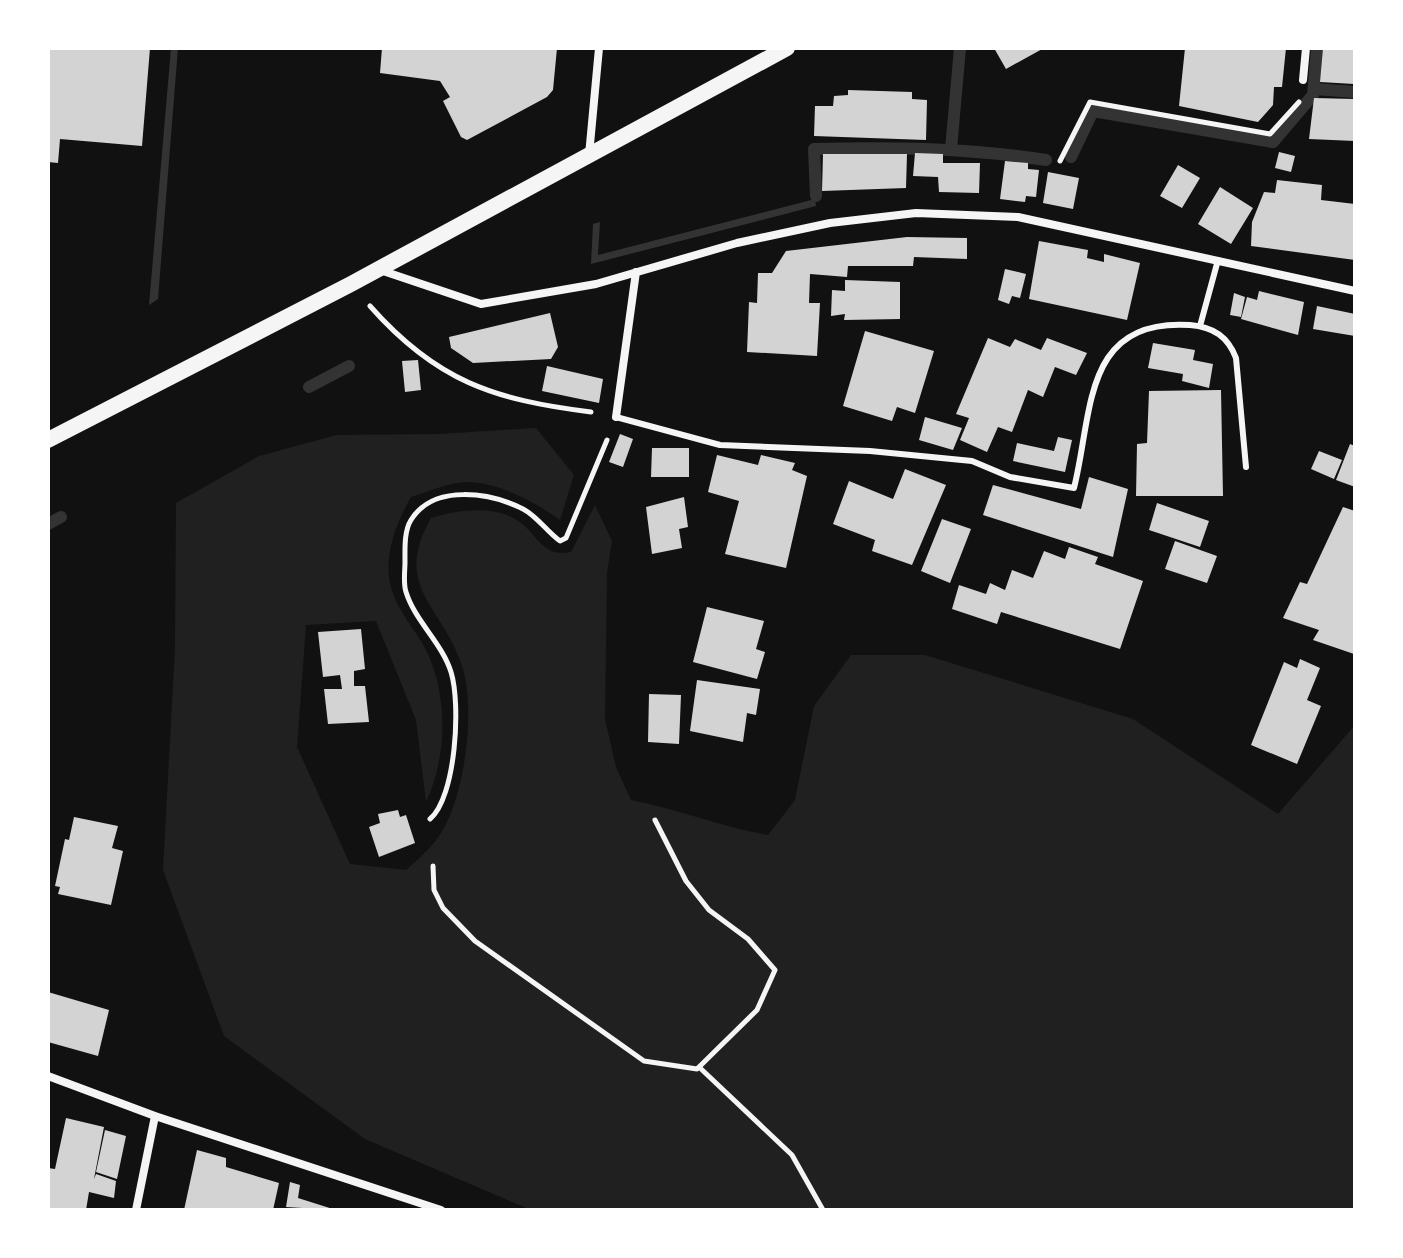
<svg xmlns="http://www.w3.org/2000/svg" width="1403" height="1258" font-family="'Titillium Web',sans-serif">
	<rect width="100%" height="100%" fill="#111"/>
	<path fill="#202020" d="M536,428L574,475L560,520C535,502 498,482 467,482C449,482 428,492 411,497C395,525 380,563 394,596C402,617 419,634 428,654C448,699 447,757 426,802L416,720L376,621L306,625L297,747L350,864L406,870C422,856 436,844 446,824C466,785 476,704 461,663C441,604 392,587 431,518C457,510 497,504 521,523C539,537 544,558 571,552L595,505L612,541L607,573L605,719L616,767L631,800C678,809 721,827 768,835L795,800L814,706L851,655H925L1133,719L1278,814L1355,725V1210H531L365,1139L224,1036L163,870L175,648L176,503L259,456L337,435L439,434Z"/>
	<path fill="#333" d="M171,48H178L158,299L149,305Z
		M815,199L816,206L591,264L593,224L600,222L598,255Z"/>
	<g fill="none" stroke-linecap="round" stroke-linejoin="round">
		<path stroke="#333" stroke-width="12" d="M1314,89L1355,92
			M951,149L960,48
			M1071,157L1093,111L1273,142L1313,95L1317,48
			M816,196L814,149C893,147 968,148 1046,160
			M309,387L349,366
			M48,524L61,517"/>
	</g>
	<path fill="#d3d3d3" d="M48,48H150L142,146L60,139L58,163L48,162Z
		M382,48H557L553,90L547,97L467,140L461,137L443,101L450,97L440,81L380,73Z
		M994,48H1044L1006,69Z
		M1185,48H1286L1282,87H1274L1273,105L1258,122L1179,106Z
		M1323,48H1355L1354,84L1320,82Z
		M848,90L912,92V99L927,100L926,140L814,136L815,106H833L834,96L848,95Z
		M1314,98L1355,99V141L1309,139Z
		M1279,152L1295,156L1291,172L1275,168Z
		M915,153L943,154V163H980L979,193L939,192L938,177L913,176Z
		M823,154H907L906,188L822,191Z
		M1005,161L1028,163V169L1039,170L1036,197L1026,196L1025,202L1000,199Z
		M1178,165L1200,178L1182,208L1160,196Z
		M1048,172L1079,178L1073,209L1043,203Z
		M1277,180L1322,185L1321,200L1355,204V260L1251,246L1252,222L1264,192L1275,193Z
		M1220,187L1253,208L1231,244L1198,224Z
		M907,237L967,238V259L914,257L913,266H848L847,277L810,274L809,303H820L817,356L747,352L749,302L757,303L758,273H772L786,251Z
		M1039,241L1088,250L1087,258L1104,262V254L1140,263L1127,320L1029,299Z
		M1005,269L1026,274L1020,298L1012,296L1009,304L998,300Z
		M845,280L900,282V319L844,320L845,314L831,316L832,290L845,291Z
		M1259,291L1304,302L1298,335L1241,319L1247,297L1257,300Z
		M1234,293L1245,297L1241,317L1230,315Z
		M1317,306L1355,314V336L1313,329Z
		M550,313L558,347L551,359L473,363L451,348L449,337Z
		M865,331L934,351L915,413L897,407L892,421L843,406Z
		M988,338L1010,347L1015,339L1041,350L1047,338L1087,353L1076,375L1055,367L1043,397L1028,390L1012,432L998,427L987,452L960,440L969,418L956,414Z
		M1153,343L1195,350L1193,360L1213,364L1209,388L1182,381L1183,374L1148,368Z
		M418,360L421,390L405,392L402,361Z
		M547,366L603,379L599,403L542,391Z
		M1221,390L1223,496H1136L1137,444L1147,443L1149,391Z
		M925,417L962,428L953,450L919,440Z
		M620,434L633,439L623,467L609,462Z
		M1058,437L1072,440L1065,472L1013,461L1017,443L1054,451Z
		M1350,444L1355,446V487L1336,480Z
		M652,448H689V477H651Z
		M1319,451L1342,460L1334,479L1311,469Z
		M717,455L758,465L761,455L795,463L792,470L807,476L786,568L725,554L739,501L708,492Z
		M905,469L946,485L912,565L872,551L875,540L833,524L849,481L893,499Z
		M1089,477L1128,489L1113,557L983,515L993,485L1081,509Z
		M684,497L688,527L679,529L682,548L652,554L646,507Z
		M1157,503L1209,521L1200,547L1149,530Z
		M1343,507L1355,511L1354,654L1313,640L1319,630L1283,618L1300,582L1307,584Z
		M942,519L971,529L950,583L921,571Z
		M1175,541L1217,556L1207,583L1165,569Z
		M1069,547L1098,557L1095,564L1143,581L1120,649L1001,612L997,624L952,609L959,585L986,594L990,583L1005,590L1012,570L1033,578L1044,551L1065,559Z
		M707,607L764,621L756,649L765,652L757,679L693,662Z
		M361,629L365,669L354,671V686H365L369,722L328,724L324,689H342L340,675L323,677L318,632Z
		M1300,659L1320,668L1307,700L1321,706L1297,764L1251,745L1284,662L1297,668Z
		M697,680L760,689L756,715L747,713L743,742L690,731Z
		M649,694L681,695L679,744L648,742Z
		M398,810L400,817L406,815L415,843L379,857L369,827L380,823L378,814Z
		M74,817L118,826L112,848L123,851L111,905L58,894L60,887L55,886L65,839L69,840Z
		M48,992L109,1010L98,1056L48,1042Z
		M66,1118L104,1127L94,1179L96,1174L116,1181L114,1198L89,1192L86,1210H48V1168L55,1169Z
		M105,1130L126,1136L117,1179L96,1172Z
		M197,1150L226,1158V1167L279,1183L273,1210H184Z
		M290,1182L300,1185L298,1198L336,1210L286,1207Z"/>
	<g fill="none" stroke-linecap="round" stroke-linejoin="round">
		<path stroke="#f5f5f5" stroke-width="5" d="M1060,161L1090,102L1270,134L1299,102
			M370,306C436,381 494,400 591,412
			M430,819C456,797 461,704 451,672C442,643 415,621 406,592C403,583 405,571 405,562C405,549 404,531 411,520C434,483 491,493 523,509C537,516 547,532 560,541L566,538L607,440
			M433,866L434,890L443,908L475,941L644,1061L697,1069L757,1010L775,970L748,939L709,910L686,881L655,820
			M699,1067L792,1155L823,1210"/>
		<path stroke="#f5f5f5" stroke-width="6" d="M1200,326L1218,260
			M616,417L720,445L870,451L972,461L1010,477L1074,488C1093,413 1082,318 1190,325C1214,327 1228,337 1236,358L1246,467"/>
		<path stroke="#f5f5f5" stroke-width="8" d="M1303,80L1306,48
			M589,155L599,48
			M380,270L481,304L596,284L737,243L830,223L916,213L1018,217L1355,291
			M616,417L636,272
			M48,1076L155,1116L441,1210
			M136,1210L155,1116"/>
		<path stroke="#f5f5f5" stroke-width="16" d="M48,440L351,284L787,48"/>
	</g>
	<rect width="1403" height="1258" fill="none" stroke="#ffffff" stroke-width="100"/>
</svg>
